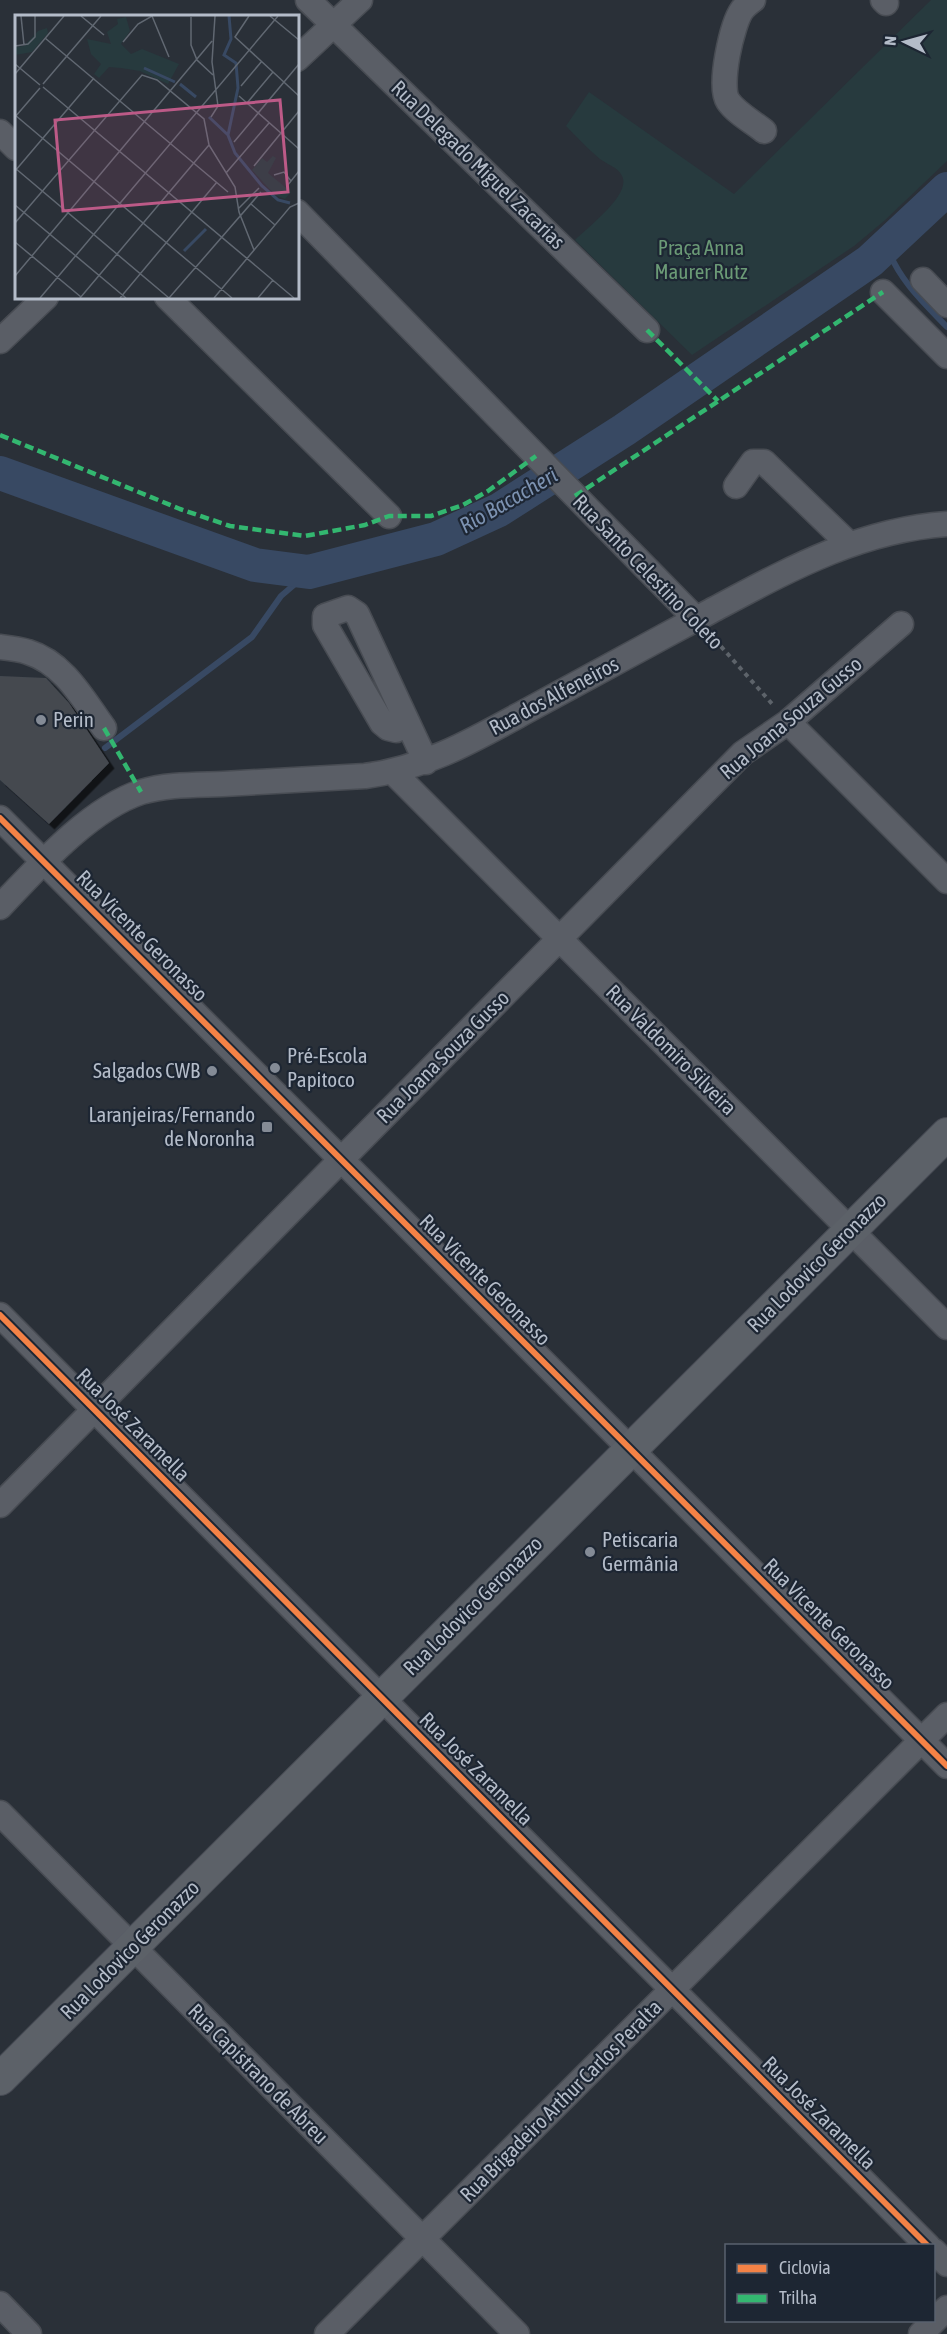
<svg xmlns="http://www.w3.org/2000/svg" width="947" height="2334" font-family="'Asap Condensed',sans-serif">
	<defs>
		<filter id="shadow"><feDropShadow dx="5.5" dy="5.5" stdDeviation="0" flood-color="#0009"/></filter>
	</defs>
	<rect width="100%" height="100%" fill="#2a3038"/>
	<path fill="#273a3e" d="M931,0H947V161L884,221L854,246L692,355L575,240C587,228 632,194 622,176C618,167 608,165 600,159C588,149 577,137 566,126L589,92L734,194Z"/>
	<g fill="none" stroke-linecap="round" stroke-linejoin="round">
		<path stroke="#384963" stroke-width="6" d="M887,247C899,280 923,302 947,327
			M105,748L252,637L281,596L309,572"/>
		<path stroke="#384963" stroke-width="34" d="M0,473L255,565L309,572L436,539L499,510L624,430L870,261L947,189"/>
	</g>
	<path fill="#444950" filter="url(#shadow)" d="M0,676L46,678L69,703L109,763L49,824L0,780Z"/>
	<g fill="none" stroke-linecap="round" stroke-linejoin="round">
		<defs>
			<path id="minor" d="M308,0L647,330
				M753,0C749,3 745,6 742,10C732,24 718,86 728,101C736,113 753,122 764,131
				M883,0L886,3
				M297,59L360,0
				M0,132L16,148
				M297,212L696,619
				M923,280L947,305
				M883,292L947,356
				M167,297L389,516
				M0,341L46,297
				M736,486L753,462H764L849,544
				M0,647C9,648 19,649 28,652C64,663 83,699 104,728
				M788,722L947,881
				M408,723L396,730L388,728L382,723L325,625V616L348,608L357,614L426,762
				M394,773L947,1327
				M0,818L947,1766
				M0,907C37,868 89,809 141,792C167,784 196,785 223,784C270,781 318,779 365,776C427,768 477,738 532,708C591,676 651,643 711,611C788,570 859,530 947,524
				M0,1315L928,2246
				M0,1505L743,753L788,722L901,624
				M0,1813L517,2334
				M934,2251L947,2264
				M0,2304L29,2334
				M327,2334L947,1715
				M921,2334L947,2308"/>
			<path id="major" d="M0,2079L947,1134"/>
		</defs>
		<use href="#minor" stroke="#484c53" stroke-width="27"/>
		<use href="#major" stroke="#484c55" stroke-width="34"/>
		<path stroke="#5d636a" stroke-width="4" stroke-dasharray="4.5 4.5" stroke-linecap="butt" d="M709,633L774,706"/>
		<use href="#minor" stroke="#5a5e66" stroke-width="24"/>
		<use href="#major" stroke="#5c6168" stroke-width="32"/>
		<path stroke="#33b770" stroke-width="4.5" stroke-dasharray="9 4.5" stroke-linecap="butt" d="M647,330L718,401
			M0,435L180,509L230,526L305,536L365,525L389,516H431L463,505L488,491L536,456
			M575,496L883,292
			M104,728L141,792"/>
		<defs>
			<path id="cycleway" d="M0,818L947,1766
				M0,1315L928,2246"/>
		</defs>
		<use href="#cycleway" stroke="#1d2633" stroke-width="10"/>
		<use href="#cycleway" stroke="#f48246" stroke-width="6"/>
	</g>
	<g fill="#848b96" stroke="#1d2633" stroke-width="2">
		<circle cx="41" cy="720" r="6"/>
		<circle cx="275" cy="1068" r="6"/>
		<circle cx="212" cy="1071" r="6"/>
		<rect x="261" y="1121" width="12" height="12" rx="3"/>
		<circle cx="590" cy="1552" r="6"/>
	</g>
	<g text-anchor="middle" stroke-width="4.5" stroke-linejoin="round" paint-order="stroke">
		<g font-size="21" fill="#b4bcc9" stroke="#1d2633">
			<text transform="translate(478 165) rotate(44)" y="7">Rua Delegado Miguel Zacarias</text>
			<text transform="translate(648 572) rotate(46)" y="7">Rua Santo Celestino Coleto</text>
			<text transform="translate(554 696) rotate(-28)" y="7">Rua dos Alfeneiros</text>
			<text transform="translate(791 718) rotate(-40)" y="7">Rua Joana Souza Gusso</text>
			<text transform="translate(142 936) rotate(45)" y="7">Rua Vicente Geronasso</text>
			<text transform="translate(671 1050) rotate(45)" y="7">Rua Valdomiro Silveira</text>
			<text transform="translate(443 1057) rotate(-45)" y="7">Rua Joana Souza Gusso</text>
			<text transform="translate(817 1263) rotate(-45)" y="7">Rua Lodovico Geronazzo</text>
			<text transform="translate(485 1280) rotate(45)" y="7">Rua Vicente Geronasso</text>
			<text transform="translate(133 1425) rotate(45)" y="7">Rua José Zaramella</text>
			<text transform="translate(473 1606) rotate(-45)" y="7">Rua Lodovico Geronazzo</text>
			<text transform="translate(829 1624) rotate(45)" y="7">Rua Vicente Geronasso</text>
			<text transform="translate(476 1769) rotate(45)" y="7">Rua José Zaramella</text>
			<text transform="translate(130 1950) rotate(-45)" y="7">Rua Lodovico Geronazzo</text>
			<text transform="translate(258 2074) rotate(45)" y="7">Rua Capistrano de Abreu</text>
			<text transform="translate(561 2101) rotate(-45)" y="7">Rua Brigadeiro Arthur Carlos Peralta</text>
			<text transform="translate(819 2113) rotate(45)" y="7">Rua José Zaramella</text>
		</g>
		<g font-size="21" fill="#6b9a76" stroke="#1d2633">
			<text x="701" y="255">Praça Anna<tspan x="701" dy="24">Maurer Rutz</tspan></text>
		</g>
		<g font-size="21" fill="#b4bcc9" stroke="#1d2633" text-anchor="start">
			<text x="53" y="727">Perin</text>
			<text x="287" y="1063">Pré-Escola<tspan x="287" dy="24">Papitoco</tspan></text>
			<text x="200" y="1078" text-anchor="end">Salgados CWB</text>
			<text x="255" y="1122" text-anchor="end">Laranjeiras/Fernando<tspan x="255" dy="24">de Noronha</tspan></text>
			<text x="602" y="1547">Petiscaria<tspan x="602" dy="24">Germânia</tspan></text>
		</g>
		<g font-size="22" font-style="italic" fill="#7c92b1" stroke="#1d2633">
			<text transform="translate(508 500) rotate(-30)" y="8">Rio Bacacheri</text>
		</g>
	</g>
	<g transform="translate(15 15)">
		<rect width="284" height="284" fill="#2a3038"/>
		<path d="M111,2L115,16L106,29L116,39L127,34L164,49L153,69L125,56L106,53L94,52L84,63L79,59L86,49L76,39L72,24L96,29L92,17L103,9L102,4ZM32,13L33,18L17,37L0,40V32L9,31L23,16ZM258,141L261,143L253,158L276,177L270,184L260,180L237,155L247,143L252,147Z" fill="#273a3e"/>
		<path fill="none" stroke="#384963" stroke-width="3" d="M214,1L216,24L209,40L221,48L223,73L213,120L220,138L247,171L263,185L275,188M129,53L160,67M165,69L181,82M194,102L213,120M169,236L191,214"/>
		<path fill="none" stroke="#616872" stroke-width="1.5" d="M6,1L9,30M66,1L89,20M234,1L220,22L284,81M255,1L284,25M176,2V30L182,45L198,60M30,23L213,177M108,27L123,9L137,1L154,42M0,31L13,29L20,22V1M0,49L25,70M0,59L49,1M28,69L86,1M226,71L247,46M28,72L279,283M224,81L284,134M232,88L258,57M0,100L217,283M0,102L25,73M196,102L203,91L197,47L200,1M219,127L284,49M239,151L284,96M0,153L154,283M0,156L79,63M211,158L254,108M259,160L269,157L276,166M272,171L284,156M236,189L260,210M0,190L111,283M223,194L244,173M0,208L127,60L142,65L189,104L194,130L220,172L224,197L239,235M0,227L66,282M0,261L197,26M25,283L263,1M65,283L194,130M105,283L202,167M154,283L246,177M199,283L275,192L284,188M243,283L258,265"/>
		<path fill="#bc5a87" fill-opacity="0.15" stroke="#bc5a87" stroke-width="3" d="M265,85L273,177L48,196L40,105Z"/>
		<rect width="284" height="284" fill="none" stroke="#b4bcc9" stroke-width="3"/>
	</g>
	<rect x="725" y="2244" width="210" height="78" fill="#1d2633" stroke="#59626f" stroke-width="1.5"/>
	<rect x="737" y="2264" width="30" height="9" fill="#f48246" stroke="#59626f" stroke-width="1.5"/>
	<text x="779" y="2274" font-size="18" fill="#b4bcc9">Ciclovia</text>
	<rect x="737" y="2294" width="30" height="9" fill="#33b770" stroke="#59626f" stroke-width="1.5"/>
	<text x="779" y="2304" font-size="18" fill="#b4bcc9">Trilha</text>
	<g transform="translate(905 42) rotate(275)" stroke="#1d2633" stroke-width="4.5" paint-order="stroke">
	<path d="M0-4.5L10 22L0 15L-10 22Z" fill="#b4bcc9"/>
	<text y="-9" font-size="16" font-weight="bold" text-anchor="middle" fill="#b4bcc9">N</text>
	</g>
</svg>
